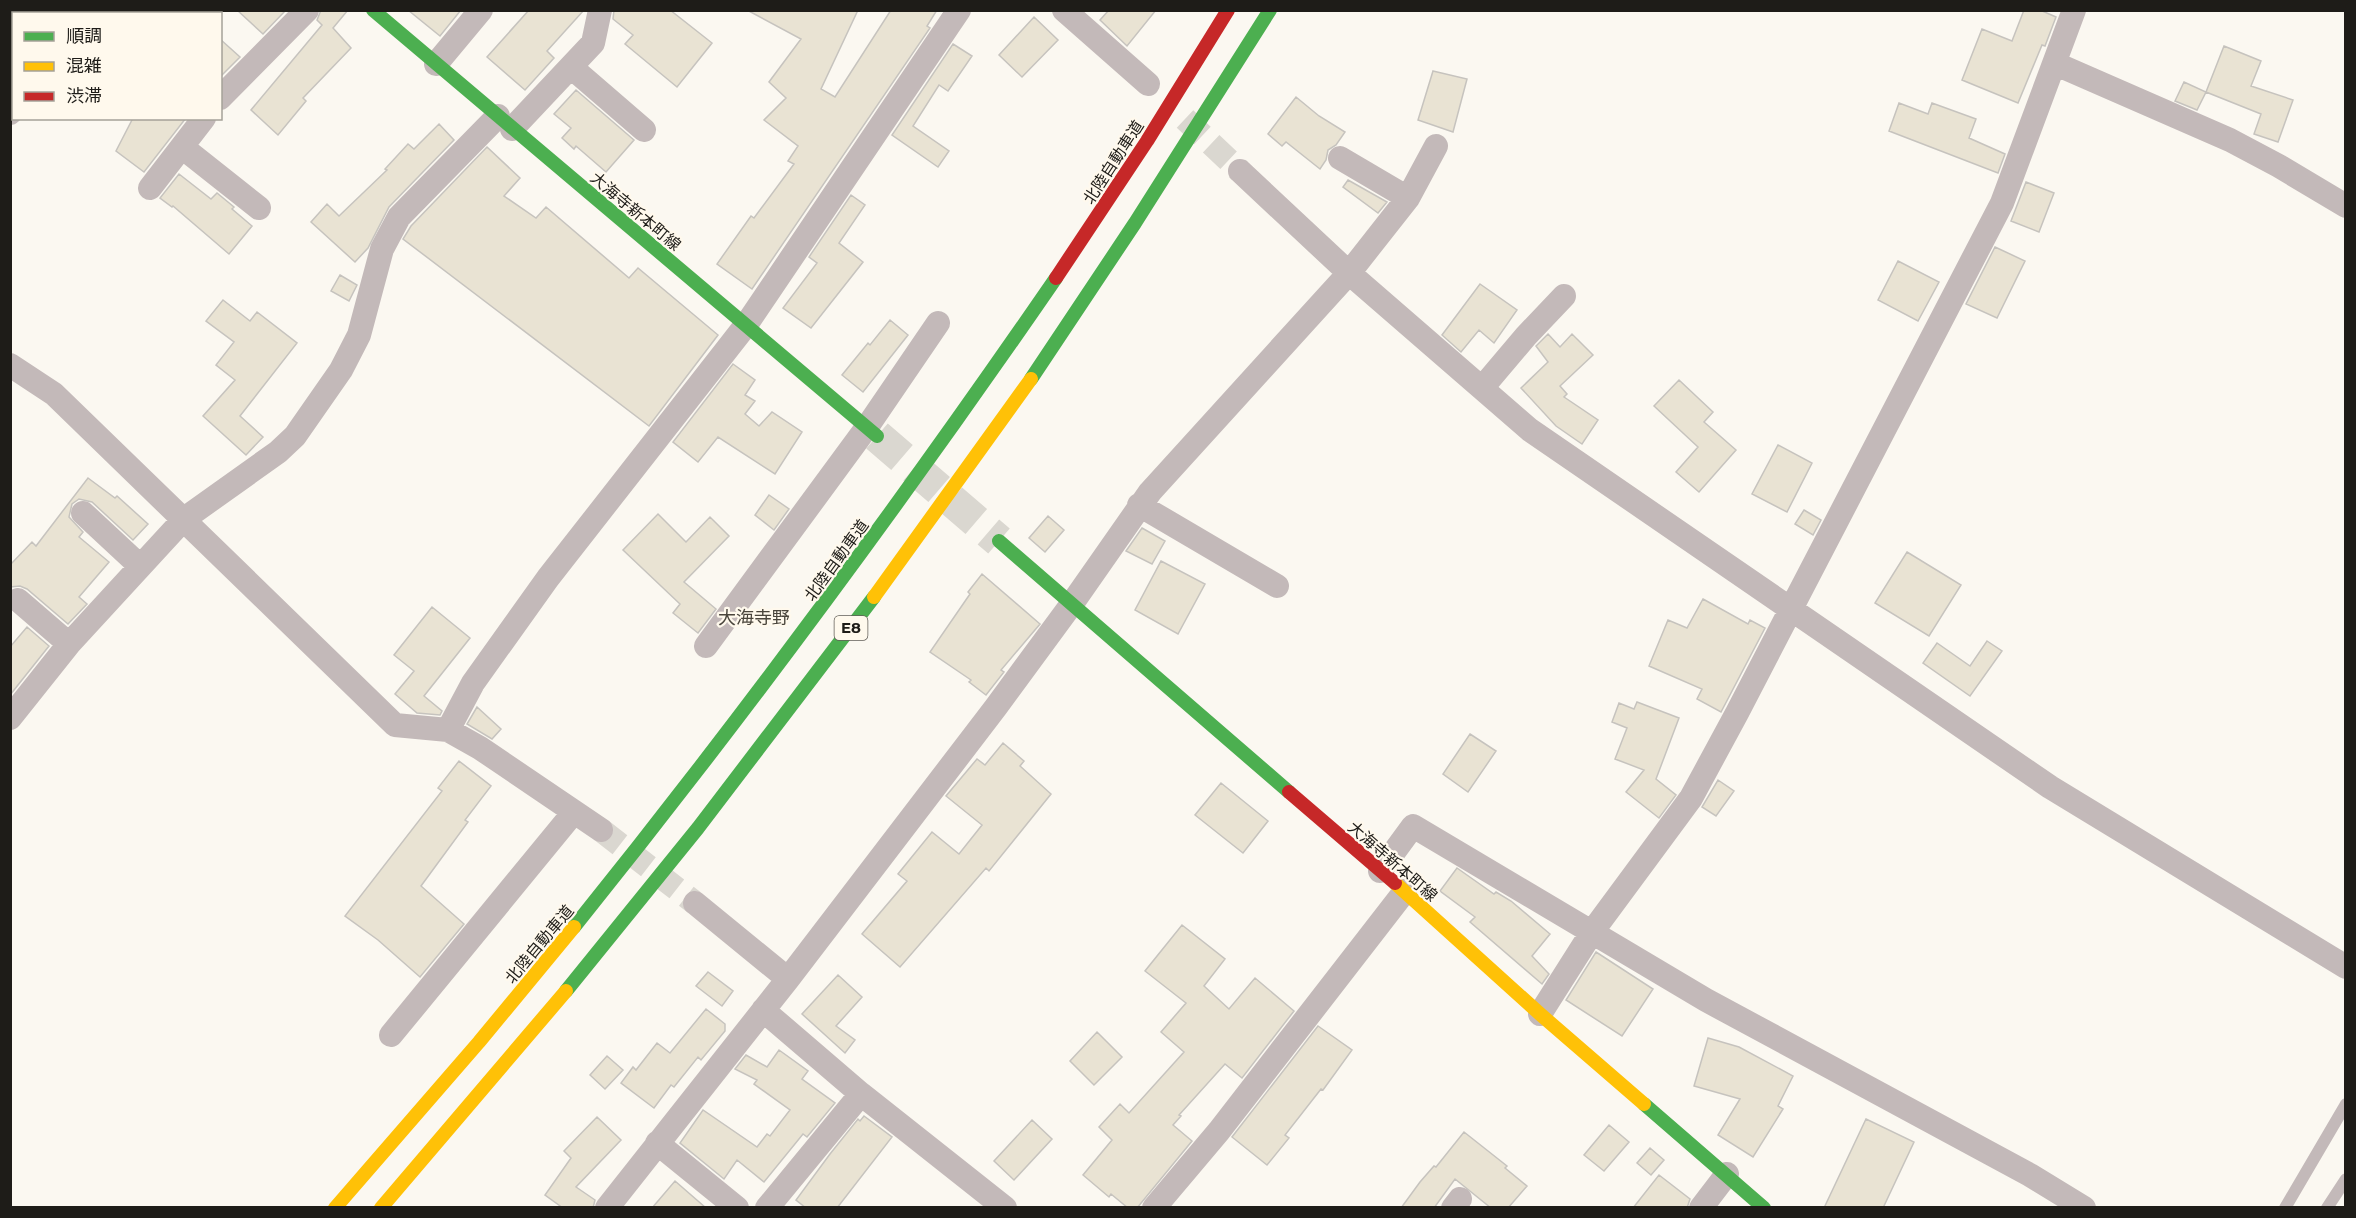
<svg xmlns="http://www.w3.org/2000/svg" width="2356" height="1218" font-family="Montserrat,'Noto Sans JP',sans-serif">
	<rect width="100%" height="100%" fill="#fbf8f1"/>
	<path fill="#e9e3d3" stroke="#c6c3be" stroke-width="1.5" d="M237,10H286L263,34Z
		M321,10H348L333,28L351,48L303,98L306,101L278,135L251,110L322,25L317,20Z
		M408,10H461L440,36Z
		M529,10H584L547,51L554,58L525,90L487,57Z
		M614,10H670L712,43L677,87L625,44L633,35L613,19Z
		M747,10H858L821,89L835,97L891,10H937L927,26L930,28L752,289L717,264L751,216L754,218L794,164L788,161L798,146L764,120L786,98L769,82L801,39Z
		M1109,10H1156L1127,46L1100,20Z
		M2024,10H2040L2056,17L2045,46L2042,45L2018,103L1962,80L1982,29L2012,41Z
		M1034,17L1058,40L1022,77L999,55Z
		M220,39L240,57L220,77Z
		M953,44L972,56L948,91L939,85L913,126L949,151L938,167L892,135Z
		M2224,46L2261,61L2251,86L2293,100L2278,142L2254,134L2261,114L2206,92Z
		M1433,71L1467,79L1453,132L1418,120Z
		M2184,82L2206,92L2197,110L2175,101Z
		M576,90L634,140L606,172L576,146L574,149L562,138L571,128L554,114Z
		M1296,97L1319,116L1345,132L1336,145L1328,150L1326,160L1320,169L1286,142L1282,146L1268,134Z
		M1899,103L1928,114L1932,103L1976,119L1969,138L2005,154L1998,173L1889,131Z
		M133,118H186L144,172L116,151Z
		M439,124L454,140L389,207L368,248L355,262L311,222L327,204L339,216L387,170L385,169L408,144L414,149Z
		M487,147L520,178L504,196L536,218L546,207L629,278L638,268L718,335L649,426L403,239L411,226Z
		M179,174L211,199L217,193L234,207L232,209L252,226L229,254L173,206L172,207L160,198Z
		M1348,180L1387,202L1378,213L1343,187Z
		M2026,182L2054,193L2039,232L2011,221Z
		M851,195L865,205L839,243L863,262L811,328L783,308L817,263L809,257Z
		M1995,247L2025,261L1997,318L1966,304Z
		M1898,261L1939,282L1918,321L1878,300Z
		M340,275L357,285L349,301L331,291Z
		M1480,284L1517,310L1494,343L1479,330L1461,352L1442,335Z
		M223,300L250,321L257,312L297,343L240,416L263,437L246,455L203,416L235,380L216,365L234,342L206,321Z
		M890,320L908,335L863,392L842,375L868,343L870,345Z
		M1548,334L1560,347L1572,334L1593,355L1560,386L1567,394L1564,397L1598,420L1582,444L1556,426L1521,388L1548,362L1536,346Z
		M733,364L755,380L745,395L755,401L745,414L759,426L772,412L802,432L775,474L718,437L698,462L673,442Z
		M1679,380L1713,412L1704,422L1736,450L1699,492L1676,472L1698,447L1654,406Z
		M1778,445L1812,463L1787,512L1752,494Z
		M88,478L115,498L117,496L148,524L133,540L92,502L79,499L72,504L69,517L83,532L79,537L109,562L79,597L87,604L68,624L27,589L20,586L10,587V565L32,542L36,546Z
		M769,495L789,509L774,530L755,515Z
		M1804,510L1821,520L1813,535L1795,524Z
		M658,514L686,542L710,517L729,536L684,582L716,609L698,633L673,613L680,604L623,550Z
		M1048,516L1064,530L1045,552L1029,538Z
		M1142,528L1165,541L1152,564L1126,551Z
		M1907,552L1961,585L1929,636L1875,603Z
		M1161,561L1205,584L1178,634L1135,610Z
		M982,574L1040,624L1001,670L1004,672L986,695L969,682L971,680L930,652L970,594L968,592Z
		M1703,599L1748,624L1750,620L1765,628L1721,712L1697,699L1702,689L1649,666L1668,620L1687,628Z
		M432,607L470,638L424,696L442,711L440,715L417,713L395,694L414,671L394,655Z
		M27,627L49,646L10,695V647Z
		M1987,641L2002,651L1970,696L1923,663L1937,643L1970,666Z
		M1637,702L1679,718L1656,779L1676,795L1659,818L1626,792L1644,770L1615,759L1627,728L1612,722L1619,703L1634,709Z
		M477,707L501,729L492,739L467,724Z
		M1470,734L1496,751L1468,792L1443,774Z
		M1003,743L1024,761L1020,766L1051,794L989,871L986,868L900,967L862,934L907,881L898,874L932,832L959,854L982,825L946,796L977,759L985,765Z
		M459,761L491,786L465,820L468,822L421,886L464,924L420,977L378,940L345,916L442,791L438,788Z
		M1718,780L1734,791L1716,816L1702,807Z
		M1221,783L1268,821L1243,853L1195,815Z
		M1457,868L1494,894L1496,892L1511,901L1550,934L1532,956L1549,974L1542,984L1470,922L1475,917L1440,891Z
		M1182,925L1225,959L1204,986L1229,1009L1255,978L1294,1011L1242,1078L1225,1064L1179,1115L1181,1116L1173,1125L1192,1141L1137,1208H1128L1111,1194L1109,1197L1083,1175L1112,1140L1099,1127L1120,1104L1129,1113L1184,1052L1161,1032L1186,1003L1145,971Z
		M1596,952L1653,989L1622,1036L1566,1000Z
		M708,972L733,991L722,1006L696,986Z
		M838,975L862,997L836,1026L855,1040L845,1053L802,1014Z
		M706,1009L725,1024V1031L701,1060L698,1057L674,1087L671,1085L654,1108L621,1083L633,1067L636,1070L657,1043L670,1053Z
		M1318,1026L1352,1050L1323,1090L1321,1089L1285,1135L1289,1138L1267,1165L1232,1137Z
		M1097,1032L1122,1057L1094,1085L1070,1061Z
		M1708,1038L1739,1047L1793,1076L1778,1106L1783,1109L1753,1157L1718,1135L1740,1099L1694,1086Z
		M779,1050L808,1071L802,1079L835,1103L807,1137L803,1134L764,1182L737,1160L724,1179L680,1143L703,1110L757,1147L767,1134L770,1136L790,1110L754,1084L757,1080L735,1069L746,1055L767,1067Z
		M607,1056L623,1070L605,1089L590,1075Z
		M864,1116L892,1137L837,1208H806L796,1200L830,1154L858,1119L860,1121Z
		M597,1117L621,1140L576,1187L595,1200L593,1208H563L545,1195L571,1158L564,1151Z
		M1866,1119L1914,1142L1883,1208H1824Z
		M1032,1120L1052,1139L1014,1180L994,1161Z
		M1609,1125L1629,1142L1604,1171L1584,1155Z
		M1464,1132L1507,1166L1505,1168L1527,1186L1508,1208H1491L1455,1179L1434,1208H1401L1420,1182L1434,1166L1436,1167Z
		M1650,1148L1664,1160L1651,1175L1637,1163Z
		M1659,1175L1690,1199L1687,1208H1633Z
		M675,1181L706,1208H652Z"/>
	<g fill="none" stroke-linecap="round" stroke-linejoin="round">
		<path stroke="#dad7d0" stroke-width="24" stroke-dasharray="24 12" stroke-linecap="butt" d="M1185,119L1240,171
			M601,830L695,903"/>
		<path stroke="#dad7d0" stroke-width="33" stroke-dasharray="33 16" stroke-linecap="butt" d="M877,436L999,541"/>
		<path stroke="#c3b9b9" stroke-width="12" d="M2285,1208L2346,1104
			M2327,1208L2346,1179"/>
		<path stroke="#c3b9b9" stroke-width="24" d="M1064,10L1148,84
			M100,14L103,10
			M436,64L481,10
			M2056,64L2230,140L2279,166L2346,206
			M571,67L644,130
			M220,98L307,10
			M10,113L14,109
			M512,129L593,43L600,10
			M182,147L259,208
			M1340,158L1408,198
			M1240,171L1349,273L1530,430L2050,787L2346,967
			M150,188L204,118
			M10,365L54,394L395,725L448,730L480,748L601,830
			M1482,388L1526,336L1564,296
			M1139,505L1277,586
			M83,513L140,566
			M18,600L69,644
			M706,646L867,427L938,323
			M10,718L69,644L184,519L278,452L295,436L341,370L359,335L382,249L399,217L498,116
			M448,730L473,683L548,578L746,325L959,10
			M1380,871L1413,826L1706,1000L2030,1175L2084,1208
			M695,903L788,979
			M763,1010L861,1094L1005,1208
			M1540,1014L1592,932L1691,798L1737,713L2002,203L2074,10
			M391,1035L574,812
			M657,1143L737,1208
			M607,1208L788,979L996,707L1071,605L1150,492L1349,273L1408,198L1436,146
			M767,1208L861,1094
			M1154,1208L1219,1131L1405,891
			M1453,1208L1460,1199
			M1701,1208L1727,1174"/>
		<path stroke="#4caf50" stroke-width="14" d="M373,10L877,436
			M1031,379L1135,223L1270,10
			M999,541L1289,792
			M574,927C743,717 903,500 1056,278
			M566,991L698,828L874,597
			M1644,1104L1764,1208"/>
		<path stroke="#ffc107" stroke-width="14" d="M874,597L1031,379
			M1395,883L1540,1014L1644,1104
			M335,1208L479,1042L574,927
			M381,1208L566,991"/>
		<path stroke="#c62828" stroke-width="14" d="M1056,278L1147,141L1228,10
			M1289,792L1395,883"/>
	</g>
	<g text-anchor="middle" stroke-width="4.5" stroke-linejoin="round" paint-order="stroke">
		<rect fill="#fff9ed" stroke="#625e58" stroke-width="1.5" x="834.5" y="616" width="33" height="24" rx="4.5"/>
		<g font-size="15" font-weight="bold" fill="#1e1c18">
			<text x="851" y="633">E8</text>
		</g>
		<g font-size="16" fill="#1e1c18" stroke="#fff9ed">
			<text transform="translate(1113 162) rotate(-57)" y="6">北陸自動車道</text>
			<text transform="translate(636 211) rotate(40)" y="6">大海寺新本町線</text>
			<text transform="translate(836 560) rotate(-54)" y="6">北陸自動車道</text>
			<text transform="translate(1393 861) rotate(41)" y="6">大海寺新本町線</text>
			<text transform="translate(539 944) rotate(-50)" y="6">北陸自動車道</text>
		</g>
		<g font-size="18" fill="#4a453c" stroke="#fff9ed">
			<text x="754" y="624">大海寺野</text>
		</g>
	</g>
	<rect width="2356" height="1218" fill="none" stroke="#1e1c18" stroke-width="24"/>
	<rect x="12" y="12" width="210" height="108" fill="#fff9ed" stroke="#a5a198" stroke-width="1.5"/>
	<rect x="24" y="32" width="30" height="9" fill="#4caf50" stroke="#a5a198" stroke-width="1.5"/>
	<text x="66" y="42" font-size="18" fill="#1e1c18">順調</text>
	<rect x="24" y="62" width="30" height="9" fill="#ffc107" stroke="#a5a198" stroke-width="1.5"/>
	<text x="66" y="72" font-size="18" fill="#1e1c18">混雑</text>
	<rect x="24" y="92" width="30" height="9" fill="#c62828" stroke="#a5a198" stroke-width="1.5"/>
	<text x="66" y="102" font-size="18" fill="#1e1c18">渋滞</text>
</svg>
